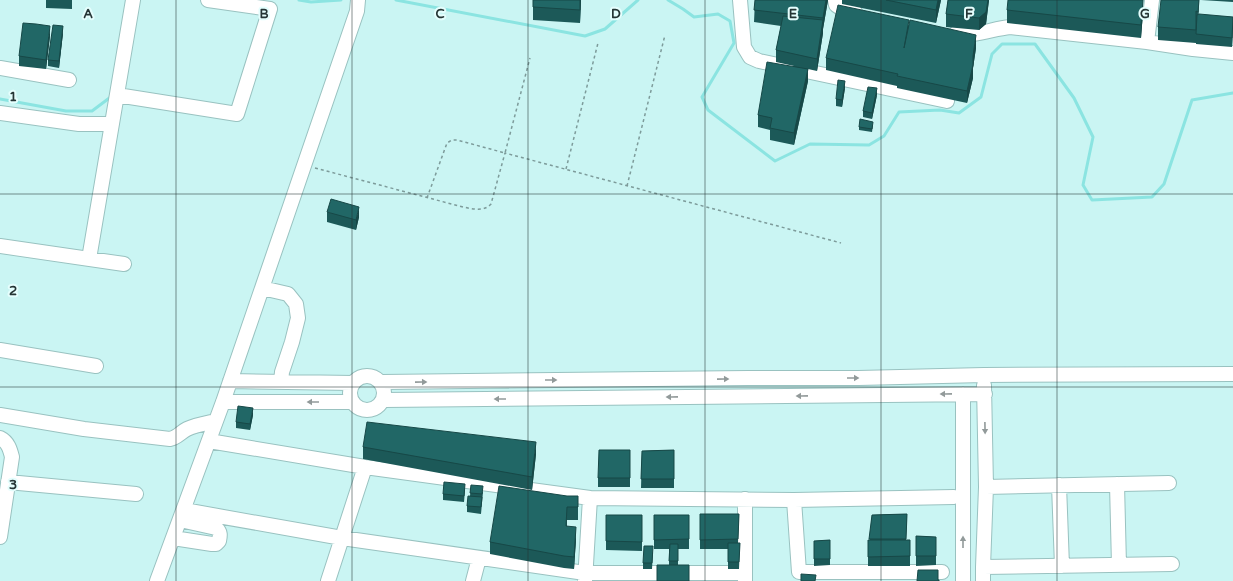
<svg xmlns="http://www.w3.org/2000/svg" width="1233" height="581" font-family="'Varela Round',sans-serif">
	<rect width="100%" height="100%" fill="#caf5f3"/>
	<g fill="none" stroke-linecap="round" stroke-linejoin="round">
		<path stroke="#8be4e1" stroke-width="3" d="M299,0L311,2L341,0
			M396,0L585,36L605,29L638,0
			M668,0L683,9L694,17L718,14L730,21L734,43L702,97L708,110L775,161L810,144L869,145L884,136L899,112L940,110L959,113L981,97L992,54L1002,44H1035L1074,98L1093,137L1083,185L1092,200L1152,197L1164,184L1192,100L1233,93
			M0,99L66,111H92L112,96"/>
		<defs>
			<path id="minor" d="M740,0L744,47L750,57L759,61L947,101
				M835,0L836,5L842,9L855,12
				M956,33C975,37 991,29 1010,27L1147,42L1152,0
				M1147,42L1193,49L1233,53
				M0,68L69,80
				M117,95L237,114L270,9L208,0
				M0,113L79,124H112
				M0,246L124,264
				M89,259L133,0
				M262,288L288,294L296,304L298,318L292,342L282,372L281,382
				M0,350L96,366
				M350 393a17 17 0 1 1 34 0a17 17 0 1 1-34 0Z
				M230,381L353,383
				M382,382L748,378H858L984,375L1233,374
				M384,400L985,394
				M223,402H352
				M0,415L84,429L170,439C177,438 181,432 187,429C195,425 207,423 216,421
				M0,438C8,442 10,449 12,457L0,537
				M209,441L365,467L590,498
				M8,482L136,494
				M1117,484L1119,565
				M1059,485L1062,566
				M986,487L1169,483
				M745,499V573
				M794,500L799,572H942
				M184,510L342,538L585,573H745V581
				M173,538L212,544H216L219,541C220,536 221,532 216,528L180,520
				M983,567L1172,564
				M157,581L223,402L357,11L358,0
				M328,581L365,467
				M473,581L479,558
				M585,581L590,498L794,500L954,497
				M963,581V394
				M983,581V567L986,487L984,385"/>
		</defs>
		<use href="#minor" stroke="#99c2c0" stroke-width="16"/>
		<path stroke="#7d9b9a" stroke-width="1.5" stroke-dasharray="3 3" stroke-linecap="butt" d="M315,168L463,207C473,209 484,212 491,204L505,153L841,243
			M566,169L598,43
			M627,186L665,35
			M427,198L447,143L452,140H457L505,153L530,58"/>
		<use href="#minor" stroke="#fff" stroke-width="14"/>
	</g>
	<path fill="#1c5958" d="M46,0H72V9L46,8Z
		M581,0L580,23L533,20V7Z
		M755,0H828L823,29V33L817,71L808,69V81L794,145L770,140V130L758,127V115L794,66L776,62V50L781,26L754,22Z
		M842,0H941L936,23L842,4Z
		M948,0H989L986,24L979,30L946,27V14Z
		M1199,0L1198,15L1233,17L1232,47L1196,44V24V43L1158,40V27Z
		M1201,0H1233V2Z
		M1007,10L1143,12L1141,38L1007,23Z
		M909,25L976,48L973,68V78L967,103L897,88V86L826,70V58Z
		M63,33L59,68L48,66V60Z
		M50,36L46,69L19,66V56Z
		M845,88L842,107L836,106V99Z
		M877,95L872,119L863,117V111Z
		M873,125L872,132L859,130V127Z
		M327,212L359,217L356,230L327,222Z
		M253,415L250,430L236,428V422Z
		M363,447L536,454L532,490L363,459Z
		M630,450V487H598V478Z
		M674,450V488H641L642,451Z
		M471,485L483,492L481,514L467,512V506L470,496Z
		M465,490L464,502L443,500V494Z
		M567,496H578V520H567V526L576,539L574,569L564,568L490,554V542Z
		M700,514H739L738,543H740L739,569H728V549H700Z
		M907,514L906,540L910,549V566H868V557L872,515Z
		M606,515H642V551L606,550Z
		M689,515V549H678V565H669V549H654V540Z
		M916,536L936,537V565L916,566Z
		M830,540V565L814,566V541Z
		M653,552L652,569H643V563Z"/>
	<path fill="#174847" d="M580,0H581L580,23Z
		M826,0H828L823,29V33L817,71V59L823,23V18Z
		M938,0H941L936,23V10Z
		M988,0H989L986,24L979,30V18Z
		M1143,0V12L1141,38V25Z
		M1199,0V7L1198,24V12Z
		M1233,21V31L1232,47V38Z
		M50,26V36L46,69V60Z
		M63,26V33L59,68V61Z
		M976,35V48L973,68V78L967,103V91Z
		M808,69V81L794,145V133Z
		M845,81V88L842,107V100Z
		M877,88V95L872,119V113Z
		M359,207V217L356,230V220Z
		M253,408V415L250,430V424Z
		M536,442V454L532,490V477Z
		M576,527V539L574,569V557Z"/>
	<path fill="#216766" stroke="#174847" d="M533,0H580V10L533,7Z
		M755,0H826L823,18L754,10Z
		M886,0H938L936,10Z
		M948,0H988L986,12L979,18L946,14Z
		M1008,0H1143L1141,25L1007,10Z
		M1161,0H1199L1198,12L1196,11V30L1158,27Z
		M838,5L909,20L904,48L910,20L976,35L973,56V65L967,91L897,76L898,74L826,58Z
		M1199,14L1233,17L1232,38L1196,34L1197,15Z
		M783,16L823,20L817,59L776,50Z
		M23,23L36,24L50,26L46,60L19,56Z
		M53,25L63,26L59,61L48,60Z
		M767,62L808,69L794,133L770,128L772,118L758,115Z
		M838,80L845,81L842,100L836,99Z
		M868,87L877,88L872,113L863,111Z
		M860,119L873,122L872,129L859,127Z
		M331,199L359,207L356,220L327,212Z
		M238,406L253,408L250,424L236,422Z
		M367,422L536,442L532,477L363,447Z
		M599,450H630V478H598Z
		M674,450V479H641L642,451Z
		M444,482L465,484L464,496L443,494Z
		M471,485L483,486L482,494L470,493Z
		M499,486L567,496H578V507H567L566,526L576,527L574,557L564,556L490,542Z
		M468,496L482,497L481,507L467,506Z
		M700,514H739L738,539L700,540Z
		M907,514L906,539H869L872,515Z
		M606,515H642V542L606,541Z
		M654,515H689V539L654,540Z
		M916,536L936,537V556H916Z
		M830,540V559H814V541Z
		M868,540H910V556L868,557Z
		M728,543H740L739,562H728Z
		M670,544H678V561H669Z
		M644,546H653L652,563H643Z
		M657,565H689V581H657Z
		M918,570H938V580H939V581H917Z
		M801,574L816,575L815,581H801Z"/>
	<defs><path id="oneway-solid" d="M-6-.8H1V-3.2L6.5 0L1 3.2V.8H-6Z"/></defs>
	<g fill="#929a9a">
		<use href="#oneway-solid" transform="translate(853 378)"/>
		<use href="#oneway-solid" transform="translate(723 379) rotate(-1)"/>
		<use href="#oneway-solid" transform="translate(551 380)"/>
		<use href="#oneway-solid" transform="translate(421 382) rotate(-1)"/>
		<use href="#oneway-solid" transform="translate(946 394) rotate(179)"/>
		<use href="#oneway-solid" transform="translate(802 396) rotate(179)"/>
		<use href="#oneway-solid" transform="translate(672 397) rotate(179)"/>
		<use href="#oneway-solid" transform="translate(500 399) rotate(180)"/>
		<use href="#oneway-solid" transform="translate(313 402) rotate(180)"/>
		<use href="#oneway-solid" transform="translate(985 428) rotate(89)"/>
		<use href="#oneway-solid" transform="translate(963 542) rotate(-90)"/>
	</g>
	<path fill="none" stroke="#253535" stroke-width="1" stroke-opacity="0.55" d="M176,0V581M352,0V581M528,0V581M705,0V581M881,0V581M1057,0V581M0,194H1233M0,387H1233"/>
	<g font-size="13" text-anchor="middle" font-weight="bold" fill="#253535" stroke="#e5fefd" stroke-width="4" stroke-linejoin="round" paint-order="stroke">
		<text x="88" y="18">A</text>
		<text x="264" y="18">B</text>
		<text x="440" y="18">C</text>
		<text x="616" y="18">D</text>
		<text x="793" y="18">E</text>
		<text x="969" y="18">F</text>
		<text x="1145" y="18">G</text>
		<text x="13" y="101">1</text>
		<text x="13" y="295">2</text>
		<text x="13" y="489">3</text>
	</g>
</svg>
